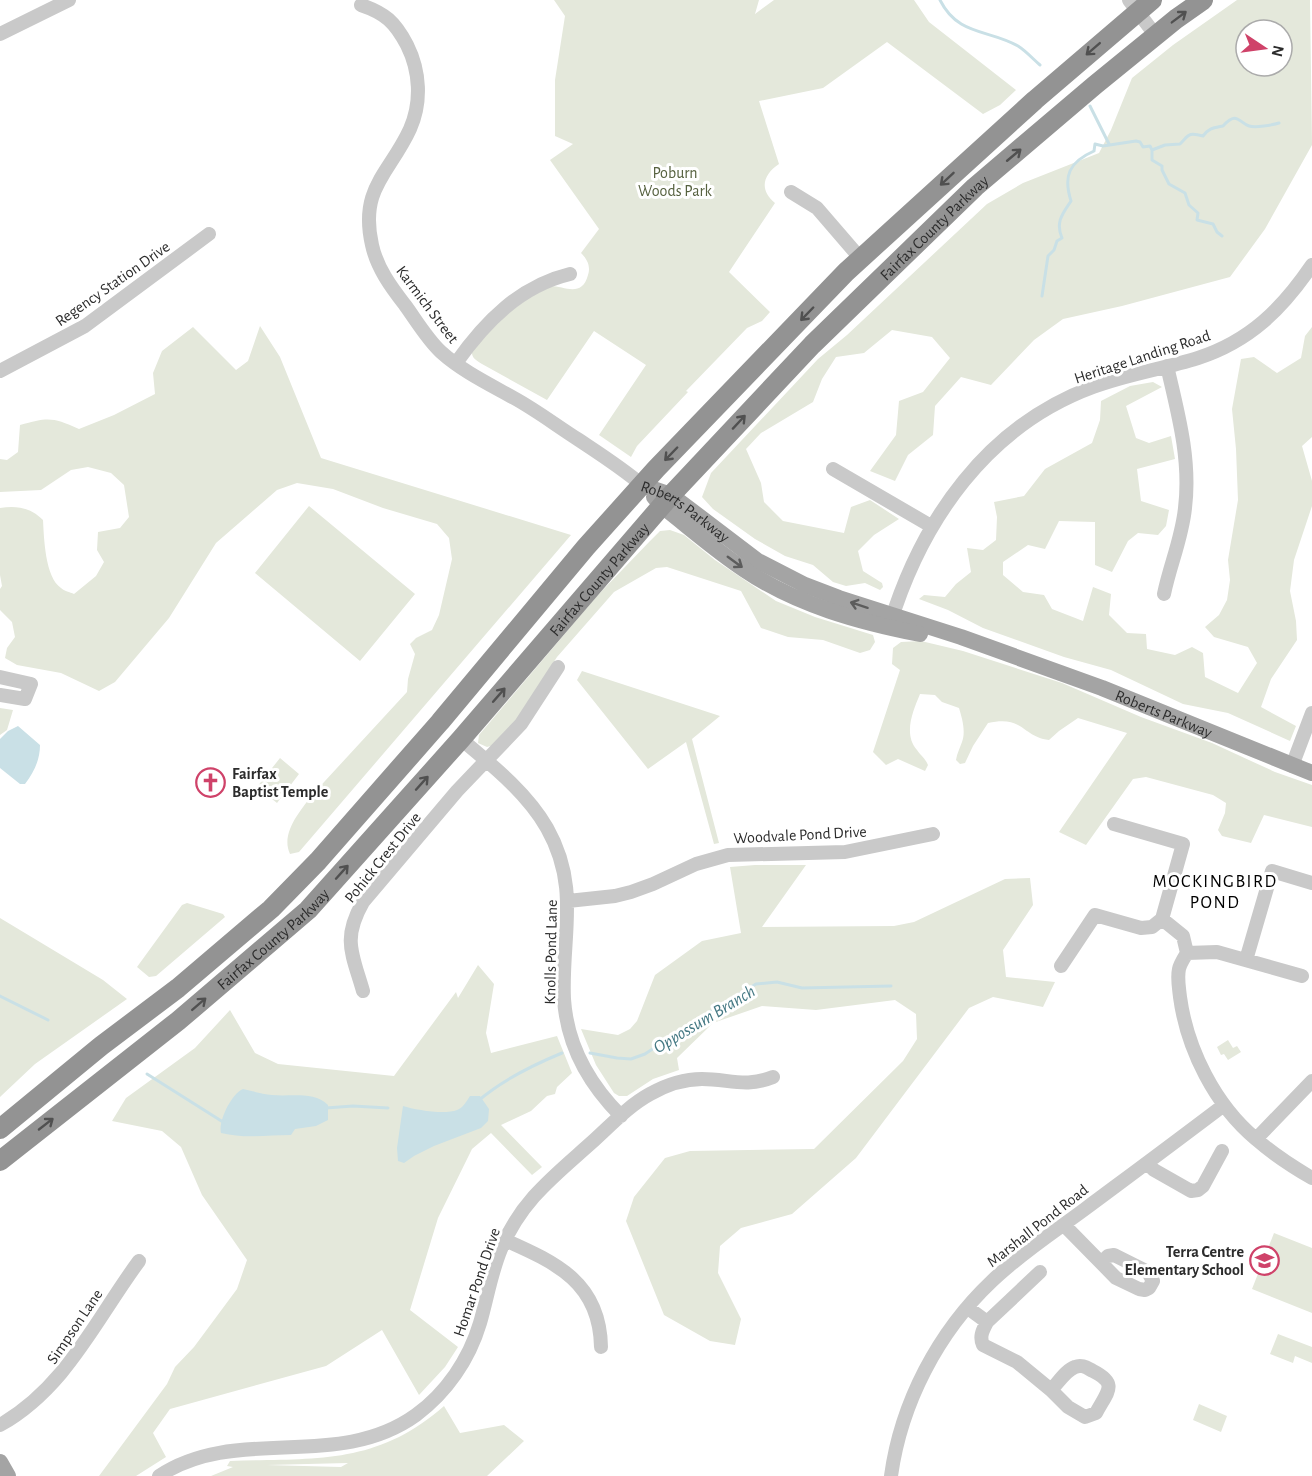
<svg xmlns="http://www.w3.org/2000/svg" width="1312" height="1476" font-family="'Alegreya Sans',sans-serif">
	<rect width="100%" height="100%" fill="#fff"/>
	<path fill="#e4e8db" fill-rule="evenodd" d="M554,0H759L755,14L774,0H914L929,22L1016,90L1000,105L983,114L887,42L823,88L759,101L779,164C764,174 758,189 775,203L729,272L770,312L762,321L747,328L686,391L688,392L637,446L631,457L599,435L646,365L594,331L547,400L482,364C476,360 471,358 472,350L492,325L542,288C545,287 548,286 551,286C564,286 582,298 588,275C591,266 587,259 581,253L599,229L550,160L573,144L555,136V80L565,16Z
		M1237,0H1310L1312,145L1265,229L1230,277L1122,306L1063,319L1034,340L991,385L961,377L935,406L933,435L908,455L895,481L870,471L896,435L899,401L923,392L950,358L932,337L892,330L864,353L836,357L822,379L813,402L761,433L746,449L761,483L764,502L783,521L844,533L851,507L870,500L899,519L874,535L858,551L863,571L882,583L883,587L880,590L865,583L846,586L833,582L813,565L785,556L755,539L713,509L702,497L711,473L818,359L847,335L987,204L1023,183L1099,153L1111,130L1132,78L1173,45ZM1246,30H1282V66H1246Z
		M260,326L280,357L321,458L571,535L299,852L290,854C280,833 301,810 313,794L407,692L408,679L415,654L410,644L416,638L432,630L439,615L452,559L449,538L437,524L383,508L333,489L297,483L277,490L216,543L169,618L115,682L99,691L61,673L17,665L5,658L7,648L15,637L12,622L0,610V589L2,586L0,575V508C17,505 31,508 43,520C44,538 45,577 61,588C64,591 70,592 74,594L96,576L104,562L97,550L98,532L120,528L129,517L124,485L111,473L88,467L71,470L41,490L0,492V459L7,460L18,452L20,425C48,417 53,417 79,429L114,415L155,394L153,373L162,351L193,327L236,370L248,361Z
		M1312,327V437L1302,446L1312,481V506L1294,560L1290,591L1296,621L1297,640L1271,679L1261,707L1296,726L1290,741L1228,713L1183,704L1111,670L1064,657L983,628L948,610L919,599L924,595L945,597L956,584L971,572L967,548L983,550L996,540L997,517L994,502L1024,496L1045,469L1092,443L1100,420L1101,401L1130,386L1153,382L1162,387L1126,406L1136,438L1149,443L1171,436L1175,459L1137,469L1141,501L1169,510L1166,526L1158,535L1138,533L1128,541L1112,572L1095,565V522L1059,521L1045,549L1028,545L1003,562V575L1023,592L1044,595L1052,609L1083,621L1093,587L1111,594L1109,615L1127,633L1146,634L1147,649L1175,655L1192,647L1203,653L1205,677L1238,693L1257,663L1248,647L1214,637L1205,627L1219,615L1227,600L1230,580L1228,560L1238,500L1236,449L1232,409L1241,359L1254,357L1277,373L1301,358L1305,336Z
		M309,506L415,594L360,661L255,573Z
		M670,530L684,535L715,560L776,601L815,617L873,635L875,642L870,650L860,653L823,640L788,637L761,628L741,591L667,567L656,568L614,592L557,657L517,719L494,745L487,747L478,743L479,735L597,596L650,541L660,531Z
		M921,641L963,651L1062,683L1141,717L1212,743L1275,772L1312,785V827L1264,815L1251,843L1222,836L1218,830L1225,813L1226,803L1213,795L1146,777L1133,779L1086,845L1059,832L1127,733L1078,718L1059,731L1049,740C1022,737 1024,715 988,723L973,746L965,763L960,764L956,760C957,753 960,748 962,742C966,731 962,718 959,708L942,702L935,695L920,694C913,711 903,734 917,750C921,756 925,758 928,765L925,771L898,759L886,765L873,752L900,670L892,664L893,648L901,642Z
		M582,671L720,716L692,739L719,843L714,844L686,742L648,769L577,680Z
		M0,708L13,710L7,730L0,735Z
		M280,758L299,774L277,803L257,787Z
		M755,865H806L762,927L894,926L914,922L1005,879L1030,878L1033,905L1003,950L1006,977L1055,982L1043,1007L993,997L969,1008L856,1158L792,1214L741,1228L720,1246L718,1273L741,1319L735,1345L710,1341L664,1315L626,1221L634,1197L665,1158L690,1151L814,1149L903,1061L917,1039L916,1014L895,1000L816,1010L762,1006L713,1023L677,1058L679,1070L653,1079L627,1096H619L614,1093L596,1065L581,1029L618,1035L630,1029L637,1021L655,975L702,941L741,933L730,867Z
		M187,903L223,914L225,917L156,976L149,977L137,967L182,905Z
		M0,918L103,980L127,999L35,1064L0,1097Z
		M478,965L494,984L486,1033L491,1053L557,1036L572,1073L557,1087L555,1094L547,1096L531,1111L501,1125L542,1167L532,1175L491,1133L472,1149L438,1218L410,1310L458,1347L445,1367L419,1395L382,1330L326,1366L170,1409L153,1433L166,1457L136,1476H99L167,1384L175,1367L194,1347L237,1289L247,1260L202,1195L181,1147L162,1131L112,1121L126,1098L195,1048L230,1010L255,1053L278,1064L394,1076L456,992L458,998Z
		M1228,1040L1233,1048L1237,1046L1241,1052L1228,1060L1224,1054L1221,1055L1217,1047Z
		M1274,1233L1312,1248V1313L1252,1289Z
		M1278,1334L1312,1347V1363L1295,1356L1293,1363L1270,1354Z
		M1199,1404L1227,1416L1221,1432L1193,1420Z
		M444,1406L460,1433L504,1425L524,1441L487,1476H211L233,1467L227,1466L230,1461C314,1458 376,1466 444,1406ZM348,1463L341,1467L266,1465H267Z"/>
	<path fill="#c9e0e6" d="M18,726L40,745C40,760 34,772 25,784H20L0,768V739L8,731Z
		M243,1089C252,1091 262,1094 272,1095C290,1097 314,1091 328,1105V1120L316,1126L295,1129L291,1135C267,1135 245,1139 221,1133C218,1122 231,1094 243,1089Z
		M470,1096H480L489,1109L488,1121L481,1128L434,1146L414,1156L404,1163L398,1161L397,1148L403,1106C416,1110 445,1115 457,1110C463,1108 466,1102 470,1096Z"/>
	<g fill="none" stroke-linecap="round" stroke-linejoin="round">
		<path stroke="#c9e0e6" stroke-width="3" d="M940,0C958,36 988,29 1018,46C1026,51 1033,59 1040,65
			M1090,106L1109,144
			M1152,150L1165,145L1180,144C1189,135 1188,132 1203,136C1209,128 1213,128 1223,126C1237,110 1239,123 1249,126C1256,128 1272,125 1279,123
			M1042,296L1048,256L1054,250L1057,241L1062,238C1055,222 1063,213 1071,201C1063,176 1069,162 1094,151L1095,144L1103,146L1136,141L1140,142L1143,147L1150,146L1152,150V160L1162,166V170L1169,184L1185,193L1189,205L1198,213L1197,220L1213,224L1217,232L1222,236
			M0,996L48,1020
			M590,1053L617,1058L631,1059L645,1054L687,1026L756,984L777,982L802,988L891,986
			M147,1074L223,1122L227,1121
			M478,1101C502,1080 533,1065 562,1053
			M326,1108L353,1106L388,1108"/>
		<path stroke="#c9c9c9" stroke-width="14" d="M1129,0L1156,36
			M361,5C385,13 395,22 407,45C420,71 422,102 410,129C390,173 359,188 372,245C377,268 391,287 405,305C416,320 427,339 441,352C462,371 489,384 514,398C536,410 557,426 579,440C600,454 622,468 642,485
			M0,34L69,0
			M791,192L817,208L861,259
			M456,363C485,322 520,286 570,274
			M0,371L85,326L209,234
			M833,469L931,526
			M1164,594C1170,565 1182,538 1185,508C1191,460 1178,413 1167,366
			M890,624C922,520 987,426 1093,387C1127,374 1163,369 1198,358C1250,341 1282,309 1312,265
			M0,677L31,684L25,699L0,695
			M461,739C492,765 527,793 547,828C581,888 561,937 564,999C567,1045 589,1084 621,1116
			M1292,766L1312,713
			M1114,824L1183,844L1162,919
			M568,901L615,896L631,892L653,884L696,864L728,855L845,852L933,834
			M1187,953C1184,958 1180,964 1179,969C1177,978 1179,988 1180,997C1187,1049 1215,1105 1256,1139C1273,1154 1293,1167 1312,1178
			M1187,953L1217,952L1302,976
			M1246,960L1272,871L1312,883
			M1061,966L1095,915L1141,928L1152,927L1162,919L1183,936L1187,953
			M363,991C352,953 342,939 363,902L457,791L521,724L558,667
			M1256,1139L1312,1081
			M1147,1163L1154,1170L1191,1191L1198,1190L1203,1186L1222,1151
			M1064,1225L1116,1278L1139,1289L1145,1290L1149,1288L1153,1281L1148,1272L1114,1255L1108,1256L1102,1262
			M505,1240C557,1263 600,1283 601,1347
			M968,1308L987,1322C983,1330 979,1336 983,1345L1017,1362L1051,1390C1058,1383 1066,1370 1075,1367C1082,1364 1087,1368 1093,1371C1119,1384 1107,1392 1096,1413L1085,1417L1068,1407L1051,1390
			M987,1322L1040,1272
			M0,1425C66,1388 96,1319 139,1261
			M159,1476C237,1424 337,1472 416,1415C446,1393 469,1360 480,1323C487,1299 491,1273 501,1249C521,1201 553,1177 591,1143C610,1126 628,1106 650,1094C666,1085 683,1079 702,1079C729,1079 746,1088 773,1077
			M891,1476C901,1403 938,1332 992,1281C1020,1254 1054,1232 1085,1209C1132,1174 1178,1140 1224,1105"/>
		<g stroke="#a4a4a4" stroke-width="16">
			<path id="s1" d="M642,485L671,495L758,561L805,585L839,598L961,637L1102,688L1312,773"/>
			<path d="M654,497L662,506C689,527 716,551 745,570C797,605 859,622 920,634"/>
			<path d="M0,1462L8,1476"/>
		</g>
		<g stroke="#939393" stroke-width="20">
			<path d="M0,1129L101,1046L178,988L271,909L318,861L440,722L586,547L656,469L846,272L1035,100L1152,0"/>
			<path id="s2" d="M0,1161L178,1021L308,910L461,739L671,495L812,345L975,187L1095,85L1176,19L1203,0"/>
		</g>
	</g>
	<defs><path id="oneway-shaft" d="M-6 0H5M1.5-3L5.5 0L1.5 3" fill="none" stroke-width="1.6" stroke-linecap="round" stroke-linejoin="round" transform="scale(1.5)"/></defs>
	<g stroke="#505050">
		<use href="#oneway-shaft" transform="translate(1179 17) rotate(-37)"/>
		<use href="#oneway-shaft" transform="translate(1093 49) rotate(139)"/>
		<use href="#oneway-shaft" transform="translate(1014 155) rotate(-40)"/>
		<use href="#oneway-shaft" transform="translate(947 179) rotate(137)"/>
		<use href="#oneway-shaft" transform="translate(807 314) rotate(134)"/>
		<use href="#oneway-shaft" transform="translate(739 422) rotate(-47)"/>
		<use href="#oneway-shaft" transform="translate(671 454) rotate(134)"/>
		<use href="#oneway-shaft" transform="translate(499 695) rotate(-49)"/>
		<use href="#oneway-shaft" transform="translate(422 783) rotate(-48)"/>
		<use href="#oneway-shaft" transform="translate(342 872) rotate(-48)"/>
		<use href="#oneway-shaft" transform="translate(199 1004) rotate(-41)"/>
		<use href="#oneway-shaft" transform="translate(46 1124) rotate(-38)"/>
	</g>
	<g stroke="#5c5c5c">
		<use href="#oneway-shaft" transform="translate(735 562) rotate(36)"/>
		<use href="#oneway-shaft" transform="translate(859 605) rotate(-162)"/>
	</g>
	<defs>
		<symbol id="church-ring" viewBox="-11 -11 22 22"><circle r="9.5" fill="#fff" stroke="#cf4269" stroke-width="1.5"/><path d="M-1.2-6h2.4v3.5h3.3v2.4h-3.3V6h-2.4V-.1h-3.3v-2.4h3.3Z" fill="#cf4269"/></symbol>
		<symbol id="school-ring" viewBox="-11 -11 22 22"><circle r="9.5" fill="#fff" stroke="#cf4269" stroke-width="1.5"/><path d="M0-5L7-2L0 1L-7-2ZM-4 1L0 2.5L4 1V4Q0 6-4 4Z" fill="#cf4269"/></symbol>
	</defs>
	<g fill-rule="evenodd">
		<use href="#church-ring" x="194" y="766" width="33" height="33"/>
		<use href="#school-ring" x="1248" y="1244" width="33" height="33"/>
	</g>
	<g text-anchor="middle" stroke-width="6" stroke-linejoin="round" paint-order="stroke">
		<g font-size="16" fill="#56613f" stroke="#fff">
			<text x="675" y="178">Poburn<tspan x="675" dy="18">Woods Park</tspan></text>
		</g>
		<g font-size="16" fill="#2c2c2c" stroke="#fff">
			<text dy="6" stroke="none"><textPath href="#s2" startOffset="1324">Fairfax County Parkway</textPath></text>
			<text transform="translate(112 283) rotate(-35)" y="6">Regency Station Drive</text>
			<text transform="translate(428 304) rotate(53)" y="6">Karmich Street</text>
			<text transform="translate(1142 356) rotate(-18)" y="6">Heritage Landing Road</text>
			<text dy="6" stroke="none"><textPath href="#s1" startOffset="51">Roberts Parkway</textPath></text>
			<text dy="6" stroke="none"><textPath href="#s2" startOffset="838">Fairfax County Parkway</textPath></text>
			<text dy="6" stroke="none"><textPath href="#s1" startOffset="574">Roberts Parkway</textPath></text>
			<text transform="translate(800 834) rotate(-3)" y="6">Woodvale Pond Drive</text>
			<text transform="translate(382 857) rotate(-51)" y="6">Pohick Crest Drive</text>
			<text dy="6" stroke="none"><textPath href="#s2" startOffset="352">Fairfax County Parkway</textPath></text>
			<text transform="translate(550 952) rotate(-89)" y="6">Knolls Pond Lane</text>
			<text transform="translate(1037 1225) rotate(-38)" y="6">Marshall Pond Road</text>
			<text transform="translate(476 1282) rotate(-71)" y="6">Homar Pond Drive</text>
			<text transform="translate(74 1326) rotate(-56)" y="6">Simpson Lane</text>
		</g>
		<g font-size="16" font-weight="bold" fill="#2c2c2c" stroke="#fff" text-anchor="start">
			<text x="232" y="779">Fairfax<tspan x="232" dy="18">Baptist Temple</tspan></text>
			<text x="1244" y="1257" text-anchor="end">Terra Centre<tspan x="1244" dy="18">Elementary School</tspan></text>
		</g>
		<g font-size="18" letter-spacing="1.5" fill="#000" stroke="#fff">
			<text x="1215" y="887">MOCKINGBIRD<tspan x="1215" dy="21">POND</tspan></text>
		</g>
		<g font-size="18" font-style="italic" fill="#447883" stroke="#fff">
			<text transform="translate(704 1019) rotate(-31)" y="6">Oppossum Branch</text>
		</g>
	</g>
	<g transform="translate(1264 48) rotate(103)"><circle r="28" fill="#ffffff" stroke="#ababab" stroke-width="1.5"/>
	<path d="M0-4.5L10 22L0 15L-10 22Z" fill="#cf4269"/>
	<text y="-9" font-size="16" font-weight="bold" text-anchor="middle" fill="#2c2c2c">N</text>
	</g>
</svg>
